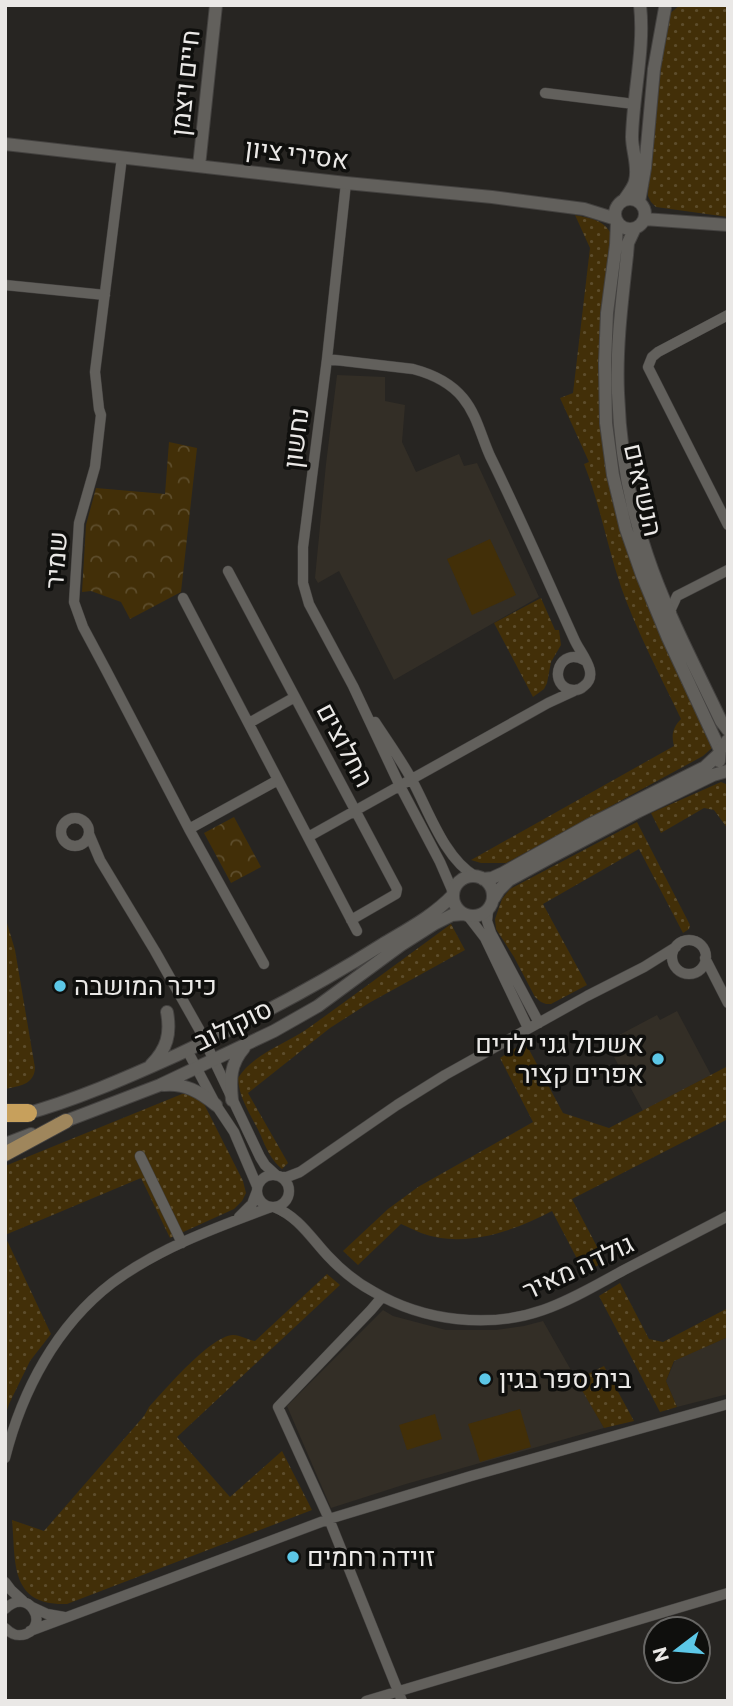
<svg xmlns="http://www.w3.org/2000/svg" width="733" height="1706" font-family="Commissioner,Heebo,sans-serif">
	<defs>
		<pattern id="grass-dots" width="8" height="8" patternUnits="userSpaceOnUse" patternTransform="scale(1.75)"><rect width="8" height="8" fill="#422f08"/><path d="M2 2h.1M6 6h.1" fill="none" stroke="#5d4d2c" stroke-width="1.8" stroke-linecap="round"/></pattern>
		<pattern id="forest-crowns" width="20" height="18" patternUnits="userSpaceOnUse" patternTransform="scale(1.75)"><rect width="20" height="18" fill="#422f08"/><path d="M2 6a3 3 0 1 1 6 0M12 15a3 3 0 1 1 6 0" fill="none" stroke="#5d4d2c"/></pattern>
	</defs>
	<rect width="100%" height="100%" fill="#272522"/>
	<path fill="#332e26" d="M337,375L385,377V401L405,405L402,442L416,472L459,454L464,466L477,463L539,597L394,680L339,571L318,583L315,578L326,464Z
		M677,1011L711,1075L643,1111L606,1042L657,1015L660,1020Z
		M383,1310L393,1316L446,1330H496L524,1326L543,1321L604,1428L406,1484L331,1508L287,1406Z
		M728,1337V1394L677,1407L666,1381L675,1360Z"/>
	<path fill="url(#grass-dots)" d="M680,5L728,6V217L656,207L651,202L648,196L649,171L666,25L668,15Z
		M575,215C592,219 603,219 612,235L604,314L614,492L712,748L703,756L506,863H481L471,860L674,746C671,735 673,727 681,719C660,675 637,632 621,587C607,546 600,504 584,464L589,462L560,398L573,393L590,248Z
		M541,598L555,630H559L561,645L551,662L547,683L544,689L533,697L494,623Z
		M721,782L728,785V829L714,810L704,808L661,833L651,813Z
		M637,822L690,925L689,929L683,933L639,849L543,904L587,985L551,1004H546L541,1002L535,997L514,957L496,929L495,919L502,899L510,889Z
		M5,923H7L15,950L35,1068C34,1085 19,1086 5,1089Z
		M451,924L465,950L369,1003L330,1028L248,1093L288,1163L282,1169C271,1160 266,1148 261,1136C252,1116 239,1100 238,1078C253,1054 285,1044 307,1029C356,994 403,959 451,924Z
		M525,1042L563,1113L609,1128L728,1066V1119L572,1199L605,1262L584,1272L552,1211C514,1231 464,1249 421,1233C414,1230 408,1227 401,1224L358,1265L343,1251L388,1209L418,1187L533,1122L500,1058Z
		M193,1093L200,1096L243,1181L246,1193L242,1201L234,1209L170,1238L141,1178L5,1235V1166L182,1094Z
		M5,1236L51,1334L30,1361L9,1404L5,1416Z
		M327,1274L340,1285L177,1437L230,1497L282,1451L312,1510L67,1604C9,1606 16,1562 12,1520L44,1531L144,1416L149,1407C166,1389 210,1336 233,1335C240,1335 249,1340 255,1341Z
		M620,1283L649,1339L663,1342L728,1308V1337L674,1361L666,1381L677,1407L660,1412L599,1296Z
		M604,1366L634,1421L604,1428L576,1380Z"/>
	<path fill="url(#forest-crowns)" d="M169,442L197,448L181,592L130,619L121,602L91,591L82,592L86,525L96,488L165,494Z
		M234,817L261,867L231,883L204,833Z"/>
	<path fill="#422f08" d="M490,539L516,595L472,615L447,559Z
		M520,1409L531,1447L480,1462L468,1424Z
		M435,1414L442,1439L407,1450L399,1425Z"/>
	<g fill="none" stroke-linecap="round" stroke-linejoin="round">
		<defs>
			<path id="minor" d="M545,93L634,104
				M122,157L95,372L99,409L101,415L95,467L79,523L74,602L83,627L106,670L189,829L264,964
				M346,183L327,359L303,547V583L309,604L353,686L400,786L440,862L453,892
				M5,285L105,295
				M728,315L658,352L652,357L648,367L728,525
				M327,359L413,369C432,374 450,382 463,398C477,415 481,436 490,456C520,517 547,579 575,641C581,654 600,674 584,686C580,690 574,691 568,689C548,681 560,647 584,660
				M228,571L397,889L396,894L351,920
				M183,598L357,931
				M671,614V609L677,596L728,570
				M375,722C388,742 402,761 413,782C429,812 445,859 475,876
				M249,723L295,697
				M61 832a14 14 0 1 1 28 0a14 14 0 1 1-28 0Z
				M189,829L278,780
				M89,834L100,860L155,951L199,1029L260,1157L265,1165L276,1175
				M308,837L548,703L574,691
				M488,911L487,921L491,933L539,1023
				M468,916L485,938L528,1028
				M672 957a17 17 0 1 1 34 0a17 17 0 1 1-34 0Z
				M705,958L728,1003
				M187,1050L216,1105L234,1132L257,1186
				M140,1156L182,1243
				M257 1191a16 16 0 1 1 32 0a16 16 0 1 1-32 0Z
				M281,1177H287L300,1172L397,1105L445,1075L587,996L644,967L676,947
				M274,1207C299,1217 311,1238 328,1256C342,1271 357,1283 374,1292C423,1321 489,1329 543,1310C572,1300 598,1284 624,1270C659,1252 693,1234 728,1216
				M239,1217L252,1204L257,1191
				M382,1297L371,1310L278,1407L329,1519L402,1701
				M5,1458C22,1391 56,1326 112,1283C159,1248 217,1227 271,1207
				M5,1582L11,1590L23,1601
				M32,1607L47,1614L64,1617
				M5,1609C28,1586 50,1624 26,1634C17,1637 11,1634 5,1628
				M30,1631L329,1519L471,1476L728,1404
				M366,1701L728,1593"/>
			<path id="tertiary" d="M5,144L346,183L492,197L584,209L616,219
				M199,166L216,5
				M615 214a15 15 0 1 1 30 0a15 15 0 1 1-30 0Z
				M624,200C628,194 634,187 635,181C639,167 632,151 632,137C633,93 645,49 640,5
				M639,202L645,168L654,69L665,8
				M644,219L728,225
				M617,221L616,245L607,313L605,363L606,423L613,475L626,529L642,575L668,638L720,750
				M635,228L628,243L627,255C622,301 616,347 618,393C620,448 629,503 647,555C666,612 695,666 721,721L728,730"/>
			<path id="secondary" d="M719,761L720,750L728,740
				M453 896a20 20 0 1 1 40 0a20 20 0 1 1-40 0Z
				M483,879L492,878L503,873L589,825L705,767L719,754
				M494,898L499,890L509,880L551,857L639,811L713,775L727,771
				M151,1065C167,1049 171,1034 167,1012
				M164,1085C185,1083 200,1092 216,1105
				M232,1100C230,1079 230,1064 244,1048
				M22,1115C76,1100 126,1078 177,1055C248,1022 317,986 383,944C408,929 433,916 453,895
				M58,1124L160,1085L274,1031L318,1006L401,945L434,924L452,915L463,914
				M5,1144L31,1134"/>
			<path id="primary" d="M5,1154L66,1121"/>
			<path id="motorway" d="M5,1113H28"/>
		</defs>
		<use href="#minor" stroke="#444240" stroke-width="11"/>
		<use href="#tertiary" stroke="#444240" stroke-width="14"/>
		<use href="#secondary" stroke="#444240" stroke-width="14"/>
		<use href="#primary" stroke="#444240" stroke-width="16"/>
		<use href="#motorway" stroke="#444240" stroke-width="19"/>
		<use href="#minor" stroke="#62605c" stroke-width="10"/>
		<use href="#tertiary" stroke="#62605c" stroke-width="12"/>
		<use href="#secondary" stroke="#62605c" stroke-width="12"/>
		<use href="#primary" stroke="#9f865c" stroke-width="14"/>
		<use href="#motorway" stroke="#c7a05c" stroke-width="18"/>
	</g>
	<g fill="#5cc7e7" stroke="#0f0f0d" stroke-width="2.5">
		<circle cx="60" cy="986" r="7"/>
		<circle cx="658" cy="1059" r="7"/>
		<circle cx="485" cy="1379" r="7"/>
		<circle cx="293" cy="1557" r="7"/>
	</g>
	<g text-anchor="middle" stroke-width="7" stroke-linejoin="round" paint-order="stroke">
		<g font-size="26" fill="#eae8e6" stroke="#0f0f0d">
			<text transform="translate(185 83) rotate(-84)" y="9">חיים ויצמן</text>
			<text transform="translate(297 154) rotate(7)" y="9">אסירי ציון</text>
			<text transform="translate(296 438) rotate(-83)" y="9">נחשון</text>
			<text transform="translate(643 490) rotate(77)" y="9">הנשיאים</text>
			<text transform="translate(56 560) rotate(-86)" y="9">שמיר</text>
			<text transform="translate(345 745) rotate(62)" y="9">החלוצים</text>
			<text transform="translate(233 1025) rotate(-26)" y="9">סוקולוב</text>
			<text transform="translate(578 1267) rotate(-25)" y="9">גולדה מאיר</text>
		</g>
		<g font-size="26" fill="#eae8e6" stroke="#0f0f0d" text-anchor="start">
			<text x="74" y="995">כיכר המושבה</text>
			<text x="644" y="1053" text-anchor="end">אשכול גני ילדים<tspan x="644" dy="30">אפרים קציר</tspan></text>
			<text x="499" y="1388">בית ספר בגין</text>
			<text x="307" y="1566">זוידה רחמים</text>
		</g>
	</g>
	<rect width="733" height="1706" fill="none" stroke="#eae8e6" stroke-width="14"/>
	<g transform="translate(677 1650) rotate(254)"><circle r="33" fill="#0f0f0d" stroke="#676664" stroke-width="2"/>
	<path d="M0-5L12 26L0 18L-12 26Z" fill="#5cc7e7"/>
	<text y="-10" font-size="19" font-weight="bold" text-anchor="middle" fill="#eae8e6">N</text>
	</g>
</svg>
